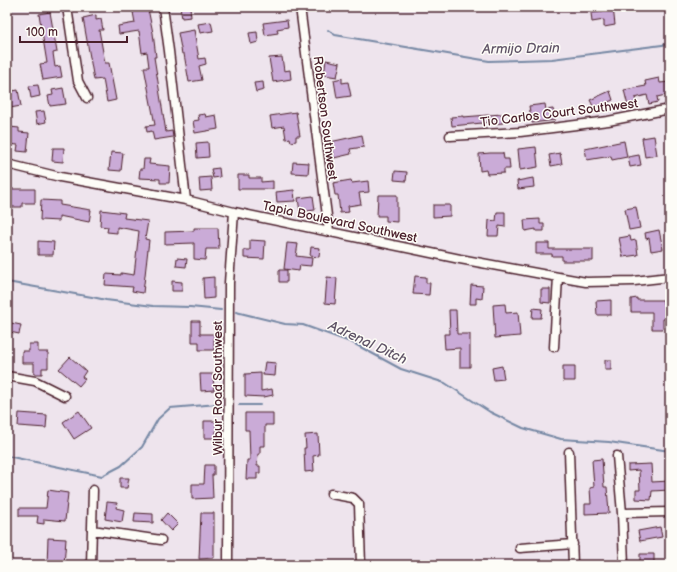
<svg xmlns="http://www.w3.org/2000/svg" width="677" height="572" font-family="'Balsamiq Sans',sans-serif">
	<rect width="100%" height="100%" fill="#eee4ed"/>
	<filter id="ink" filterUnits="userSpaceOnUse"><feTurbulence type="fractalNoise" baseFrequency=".025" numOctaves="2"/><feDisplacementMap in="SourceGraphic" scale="8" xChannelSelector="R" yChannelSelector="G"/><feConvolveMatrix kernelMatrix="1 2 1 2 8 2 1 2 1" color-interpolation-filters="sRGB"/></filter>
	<g filter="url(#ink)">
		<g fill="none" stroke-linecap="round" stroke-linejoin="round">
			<path stroke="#7688a4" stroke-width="2" d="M328,30L335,35L489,61L552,59L670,44
				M7,282L92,297L106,300L153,306L190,307L221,310
				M236,312L285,324L303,325L353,343L401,369L445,383L490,412L523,428L561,439L609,442L670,451
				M239,405H260
				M7,456L102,476L121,466L142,447L158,419L170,408L218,404"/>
		</g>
		<path fill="#caabd7" stroke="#4a1f2b" d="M180,7H190L191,17L182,18Z
			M601,7H613L615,25L604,27V20L592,22L591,13L602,12Z
			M148,9L153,33L156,57H154L166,132L172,131L173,137L154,140L152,131L147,132L146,126L155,125L144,67H149L147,52L142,53L139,31L119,34L118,26L135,23L133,12Z
			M50,12L57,52L53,53L55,67L60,66L62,77L43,80L40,64L47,63L39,14Z
			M96,15V20L101,19L103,30H99L105,63H109L116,100L107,102L103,79L94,80L83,18Z
			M287,20L288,27L277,29L278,33L265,35L263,23Z
			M211,22L213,31L200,33L198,24Z
			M194,30L199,59L205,58L206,64L199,66L202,80L189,82L184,54H182L178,33Z
			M257,32L258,42L251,44L249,33Z
			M282,57L284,71L290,70L291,79L273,82L269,58Z
			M326,60L340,63L337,77L324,75Z
			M7,75H10L13,91L18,90L21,106L10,108L8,98H7Z
			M342,78V83L348,82L351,96L337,98L334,80Z
			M659,78L660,83L670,82V94L657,97L658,102L649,104L647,95L635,98L637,104L628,106L624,90L646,86L645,81Z
			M263,82L264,90L256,92L254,83Z
			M38,85L40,96L31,98L29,86Z
			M63,88L66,104L50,106L48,96L53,95L52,90Z
			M610,91L613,100L594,108L590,100Z
			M545,104L546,110L553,109L555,120L532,123L529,106Z
			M44,111L46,122L37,124L35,112Z
			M296,112L300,136H296V141L291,142L290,138L286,139L284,126L272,128L270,116Z
			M205,114L206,117L216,115L218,129L195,133L193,121L199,120L198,115Z
			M502,114L503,123L492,124V122L452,126L451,117L463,116V117Z
			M10,127L19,128V132L29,133L27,152L17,151L18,145L8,144Z
			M362,135L364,147L350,149L351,154L334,158L330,142Z
			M654,136L657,155L645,157L642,138Z
			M624,141L627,157L612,160L611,156L587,160L585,149Z
			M208,142L209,157L197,158L196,143Z
			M536,147L538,167L520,170L518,149Z
			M53,148H64L63,162L52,161Z
			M111,152L123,153L121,171L109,170Z
			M490,153H503L504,159H509L510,169H504V173L487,174L486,170L480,171L479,154Z
			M560,153L562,164L551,166L549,155Z
			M639,155L641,165L630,167L628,157Z
			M144,159H150L149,164L170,166L169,183H160V179L139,178L140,169H143Z
			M293,162L309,163L308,174L292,173Z
			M219,168L220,177L213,178L211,169Z
			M395,171L407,172L406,181L394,180Z
			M238,175H249V178H261V182L273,181V189H238Z
			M211,177L212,190L200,191L199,178Z
			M533,178L534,187L518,189L517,181Z
			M351,180L352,183L368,181L369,192L359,193L361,204L348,206L349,212L340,213L338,195H335L333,183Z
			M10,189H35V203H22V207H10Z
			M294,190L295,201L277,202L276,192Z
			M378,195H397V222L386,221V216H377Z
			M313,196L315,210L300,212L298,198Z
			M41,200L60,201V205L91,210L89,222L59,216V221L40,220Z
			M433,205H450V216L433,217Z
			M636,207L640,228L629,230L625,209Z
			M101,210L125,213L124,218L148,221L145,239L149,240L143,293L132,291L133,287L105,285L106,274L121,275V273L134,275L139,231L117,227V233L107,232L108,227L100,226Z
			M497,212H505V227L499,226L498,236H488L489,220L496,221Z
			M540,219V224H544V231H536V229L525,231L524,220Z
			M194,228H218L219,249H206L205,260L194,259V243L165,244V232L194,231Z
			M659,230L663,249L651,251L649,238L646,239L645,233Z
			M630,236L631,241L636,240L638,255L623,257L619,238Z
			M250,240L265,241L264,259L244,258V250H250Z
			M38,241L54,242L53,255H38Z
			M287,243L298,244L296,256L312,258L311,266L300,265L299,271L284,269Z
			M536,243H549V249H593V261H562V256H552V254H536Z
			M311,247L320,248L319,257L310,256Z
			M177,258L187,259L186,267L176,266Z
			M279,270H287V282H279Z
			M415,276L426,277V283H430L429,295L413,294Z
			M214,277V298L204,299L203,278Z
			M327,277L337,278L335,304L325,303Z
			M172,281L182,282V291H172Z
			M471,285L483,286L482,299L476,298V304H470Z
			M541,289H550V303L541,302Z
			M637,298V300H663V304H670V319H663V329H652V312H631V299Z
			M611,300V315H597L596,301Z
			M505,304L506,313L518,312L520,336L495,338L493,305Z
			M533,308L542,309L541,318H532Z
			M449,310H456L457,334H470V367H460V348L445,349L444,334H450Z
			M192,321H200V334H214V350H199V342H192Z
			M11,323L21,325L19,334L10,332Z
			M29,344H38V352H48V368H42V374H34V363H22V351H29Z
			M70,357L86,371L82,377L85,379L79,386L59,369Z
			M605,360H611V370H605Z
			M265,362L276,363L275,376L263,375Z
			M502,366L504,379L494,380L492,368Z
			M563,366H575V381H563Z
			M261,373V391L272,389L273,395L264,397L245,396V374Z
			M200,374H213L214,390L201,391Z
			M79,411L91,428L74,439L63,422Z
			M19,413L47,415L46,428L18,426Z
			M245,413H273V425H265V446H260V454H258L257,466H260V473H257V479H246L247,460H250L249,430H245Z
			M204,421H216V438H204Z
			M318,434L319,455L313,456L314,471L305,472L304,448H306L305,435Z
			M602,459L604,487H607L609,513L585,514V504H591L590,488L594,487L592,460Z
			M651,464L652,482L670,481V490L652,491L651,500L636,499V490H640L639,470L628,471V465Z
			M205,465H214V475H212L213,498L192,499V484H204Z
			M120,478H129L127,488H120Z
			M48,490L68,493L65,521L44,519V524L37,523L38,516H19V508H46Z
			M107,502L117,503L116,508L124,510L122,522L105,519Z
			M135,513L153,514V523L134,522Z
			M167,513L178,524L171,531L161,520Z
			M201,513H214V558L199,559Z
			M660,527L662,537L640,541L638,531Z
			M48,538L66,539L64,565H47Z
			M640,554H654V563H640Z"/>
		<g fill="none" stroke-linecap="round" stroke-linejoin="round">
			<defs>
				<path id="minor" d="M67,7L78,81L87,98
					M163,7L169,51L186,200
					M300,7L329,231
					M450,136L520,132L608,121L670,109
					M7,164L60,177L186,200L234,212L460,259L558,277L586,282L634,281L670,277
					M554,347L558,277
					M7,376L35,381L65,396
					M569,452L573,565
					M617,456L622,513L624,565
					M331,494L353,498L359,504L361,565
					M622,513L670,512
					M92,530L161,540
					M520,548L573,544
					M91,565L93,490
					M228,565L229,283L234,212"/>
			</defs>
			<use href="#minor" stroke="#4a1f2b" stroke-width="11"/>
			<use href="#minor" stroke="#fdfcf7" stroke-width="8"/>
		</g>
	</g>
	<g text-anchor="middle" stroke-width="3" stroke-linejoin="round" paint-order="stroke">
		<g font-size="13" fill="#4a1f2b" stroke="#fdfcf7">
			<text transform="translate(559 112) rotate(-7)" y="5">Tio Carlos Court Southwest</text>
			<text transform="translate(326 118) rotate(83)" y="5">Robertson Southwest</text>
			<text transform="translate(340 221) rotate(12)" y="5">Tapia Boulevard Southwest</text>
			<text transform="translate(217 388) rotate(-90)" y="5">Wilbur Road Southwest</text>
		</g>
		<g font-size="14" font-style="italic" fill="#605467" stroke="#fdfcf7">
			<text transform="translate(521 48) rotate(-1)" y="5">Armijo Drain</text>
			<text transform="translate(368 342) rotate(25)" y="5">Adrenal Ditch</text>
		</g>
	</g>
	<rect width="677" height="572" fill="none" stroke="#fdfcf7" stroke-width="24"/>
	<rect x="12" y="12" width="653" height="548" fill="none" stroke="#4a1f2b" stroke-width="1.5" filter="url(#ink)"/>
	<path d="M20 36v6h107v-6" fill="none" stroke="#4a1f2b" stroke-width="2"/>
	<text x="26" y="36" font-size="12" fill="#4a1f2b" stroke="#fdfcf7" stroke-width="3" paint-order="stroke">100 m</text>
</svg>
